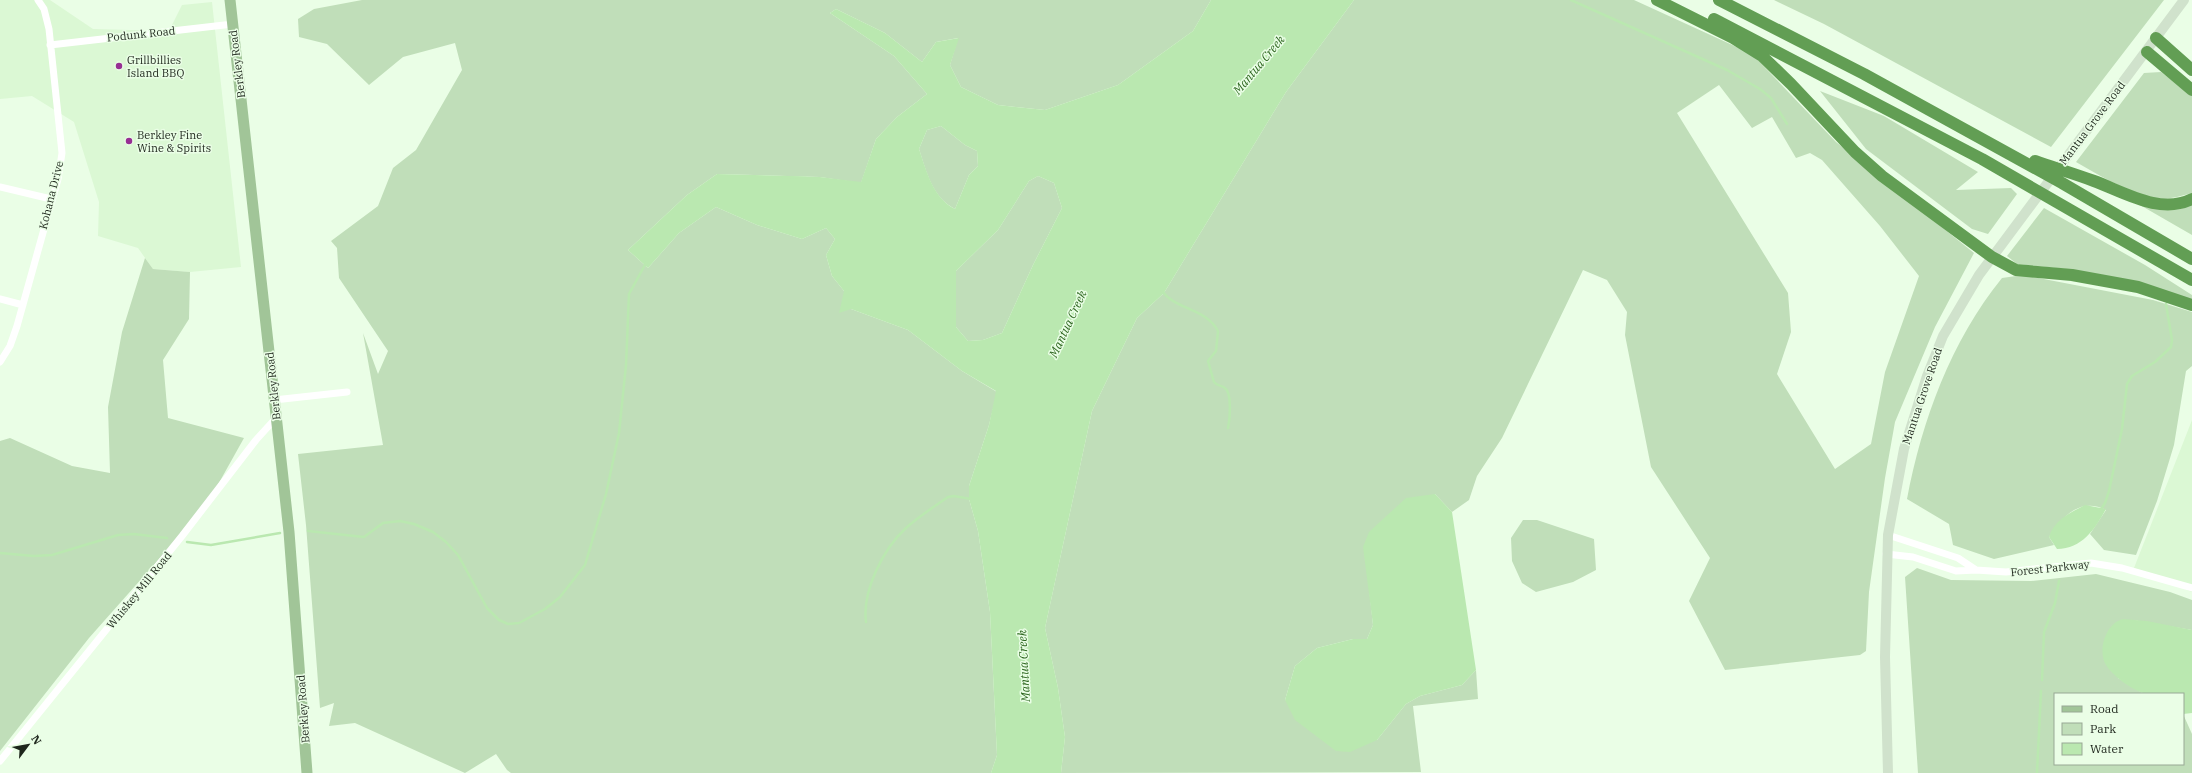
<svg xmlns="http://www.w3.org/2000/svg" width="2192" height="773" font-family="'IBM Plex Serif',serif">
	<rect width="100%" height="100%" fill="#eafee6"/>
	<path fill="#dbf8d4" d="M0,0H50L93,29L169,31L182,5L212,2L241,267L190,272L153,269L138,248L98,236L99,202L74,122L32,96L0,99Z
		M2192,420V592L2134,568Z"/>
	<path fill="#c0deb9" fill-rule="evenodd" d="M362,0H1211L1193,31L1118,85L1045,110L998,105L961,87L950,65L958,38L936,42L922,62L885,33L836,9L830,13L894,56L927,94L897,117L876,139L861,183L820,177L717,174L687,195L628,250L648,268L679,233L716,207L757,225L802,239L826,228L835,239L826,255L832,276L844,291L851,309L908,330L962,371L997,392L989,425L969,486V499L978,531L990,612L997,755L991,773H511L507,770L496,754L465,773L355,723L329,726L334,703L320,708L306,525L298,454L383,445L363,333L378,374L388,351L339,278L337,248L331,241L378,206L393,168L416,150L462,70L455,43L403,57L369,85L327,44L299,37L298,19L314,9Z
		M1354,0H1634L1752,54L1836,142L1974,253L1935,327L1895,422L1885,478L1869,592L1866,651L1860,655L1725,670L1689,601L1710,558L1651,467L1625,335L1627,312L1607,280L1583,270L1502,438L1477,476L1469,500L1452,512L1435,494L1369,588L1373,625L1367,639H1353L1317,648L1295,666L1285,700L1377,740L1406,704L1420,696L1462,685L1476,670L1478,699L1413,706L1421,772L1061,773L1065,737L1058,688L1045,628L1092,411L1137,318L1164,293L1286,92ZM1719,85L1752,128L1772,117L1796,158L1810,153L1822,160L1880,226L1919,276L1885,372L1871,444L1835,469L1777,374L1791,332L1788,293L1677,113Z
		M1774,0H2164L2051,147L1824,24Z
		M2161,72L2192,95V193C2178,197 2163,201 2149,197C2123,190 2099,175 2076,162L2144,73Z
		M1820,91L1884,116L1978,172L1956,190L2011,188L2017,194L1988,234L1972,229L1866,149Z
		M941,126L965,145L977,151L978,166L969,175L955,209C932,197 927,173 919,149L927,130Z
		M1038,176L1054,183L1062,208L1033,265L1002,333L983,340L968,341L956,327V271L998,230L1029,181Z
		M2192,203V235L2140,205Z
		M2044,208L2145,265L2192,295V300L2066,269L2017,264L2007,256Z
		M145,258L153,269L190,272L189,319L163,360L168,418L244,438L206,506L89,638L0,751V441L10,438L72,466L110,473L108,407L122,332Z
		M2023,275L2153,300L2192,312V366L2186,371L2174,445L2157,501L2136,555L2104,550L2090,534L2106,510C2081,497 2062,516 2049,537L2054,545L1994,559L1953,545L1949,524L1907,499C1922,420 1951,341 2002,278Z
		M1523,520H1537L1594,539L1596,570L1573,582L1536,592L1522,583L1512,561L1511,538Z
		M1917,568L1951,580L2031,581L2096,574L2170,592L2192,600V630L2133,620L2118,678L2144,694H2055V764H2183V714L2192,734V773H1918L1905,577Z"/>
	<path fill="#bae8b0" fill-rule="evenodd" d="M1211,0H1354L1286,92L1164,293L1137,318L1092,411L1045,628L1058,688L1065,737L1061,773H991L997,755L990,612L978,531L969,499V486L989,425L996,391L962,371L908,330L851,309L839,313L844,291L832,276L826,255L835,239L826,228L802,239L757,225L716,207L679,233L648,268L628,250L687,195L717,174L820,177L861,182L876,139L897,117L927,94L894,56L830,13L836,9L885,33L922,62L936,42L959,38L950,65L961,87L998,105L1045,110L1118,85L1193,31ZM941,126L965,145L977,151L978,166L969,175L955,209C933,198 927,172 919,149L927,130ZM1038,176L1054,183L1062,208L1033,265L1002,333L983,340L968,341L956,327V271L998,230L1029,181Z
		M1435,494L1452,512L1476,670L1462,685L1420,696L1406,704L1377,740L1350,752L1336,751L1295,720L1285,700L1295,666L1317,648L1353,639H1367L1373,625L1363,547L1369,532L1406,498Z
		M2085,505L2106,509C2095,529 2082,549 2057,549L2049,537C2054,520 2070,513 2085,505Z
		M2123,619L2147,621L2192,630V713L2183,714V694C2173,694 2151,697 2143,693C2131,689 2113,676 2106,665C2097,650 2106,623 2123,619Z"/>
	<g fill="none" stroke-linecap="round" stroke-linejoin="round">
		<path stroke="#bae8b0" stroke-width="2.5" d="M1571,0L1727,70L1760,89L1771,98L1787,124
			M783,177L806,178
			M1162,291C1176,310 1206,308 1218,331L1216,351L1208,361L1214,382C1217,386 1221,385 1225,388C1232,393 1230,419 1228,428
			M2100,511L2105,503L2109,491L2122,429L2127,384L2132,376L2155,362L2171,347L2172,340L2166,304
			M308,531L364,537L383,523L400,521L414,524L433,532L446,542L458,555L487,608L499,620L508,624L519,623L545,609L560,597L585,565L606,494L619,433L626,365L629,294L646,263
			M187,542L211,545L280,533
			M0,553L34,556L52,555L118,535L134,534L167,538
			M866,622C862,591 883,549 906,528C918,517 935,506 948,497L954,496L971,499
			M2042,680L2044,632L2055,603L2059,581
			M2037,773L2041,691"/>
		<path stroke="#fff" stroke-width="7" d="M50,45L233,24
			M0,187L51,199
			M0,299L23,305
			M0,362L10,346L17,326L58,179L62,153L49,29L44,9L38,0
			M274,400L347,392
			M1888,535L1958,558L1976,570
			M1886,554L1913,557L1956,571L1976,570L2006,572L2091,563L2122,568L2192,588
			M0,761L182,536L256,440L276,418"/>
		<path stroke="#d0e2cc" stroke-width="10" d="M1888,773L1885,657L1888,535L1904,449L1927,376L1943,336L1979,275L2184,0"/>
		<path stroke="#a1c598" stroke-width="11" d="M230,0L289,532L307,773"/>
		<path stroke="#629e54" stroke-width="12" d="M1657,0L1733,38L1762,56L1791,84L1855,152L1882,176L1992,257L2016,270L2072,275L2138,287L2192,305
			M1719,0L1864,74L2062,183L2192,259
			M1714,19L1982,159L2192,280
			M2156,38L2192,70
			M2147,52L2192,90
			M2035,161C2055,168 2075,174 2094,181C2124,192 2160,215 2192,199"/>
	</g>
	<g fill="#972f93" stroke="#eafee6" stroke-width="1.5">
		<circle cx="119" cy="66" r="4"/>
		<circle cx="129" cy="141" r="4"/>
	</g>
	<g text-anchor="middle" stroke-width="3" stroke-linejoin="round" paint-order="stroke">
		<g font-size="11" fill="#1e261c" stroke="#eafee6">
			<text transform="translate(141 34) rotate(-6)" y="4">Podunk Road</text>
			<text transform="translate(237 64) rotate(-97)" y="4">Berkley Road</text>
			<text transform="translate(2092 123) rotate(-53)" y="4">Mantua Grove Road</text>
			<text transform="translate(51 195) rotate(-76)" y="4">Kohana Drive</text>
			<text transform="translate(273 386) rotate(-96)" y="4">Berkley Road</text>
			<text transform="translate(1922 396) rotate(-71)" y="4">Mantua Grove Road</text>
			<text transform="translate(2050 568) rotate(-6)" y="4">Forest Parkway</text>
			<text transform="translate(139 590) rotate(-51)" y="4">Whiskey Mill Road</text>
			<text transform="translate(303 709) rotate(-94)" y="4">Berkley Road</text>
		</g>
		<g font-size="11" fill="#1e261c" stroke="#eafee6" text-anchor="start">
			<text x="127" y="64">Grillbillies<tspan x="127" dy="13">Island BBQ</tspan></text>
			<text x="137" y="139">Berkley Fine<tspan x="137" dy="13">Wine &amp; Spirits</tspan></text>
		</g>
		<g font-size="12" font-style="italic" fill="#2d661f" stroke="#eafee6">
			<text transform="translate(1259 65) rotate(-50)" y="4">Mantua Creek</text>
			<text transform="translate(1068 324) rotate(-65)" y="4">Mantua Creek</text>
			<text transform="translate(1024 666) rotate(-93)" y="4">Mantua Creek</text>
		</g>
	</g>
	<rect x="2054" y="693" width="130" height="72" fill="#eafee6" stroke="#98a895"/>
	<rect x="2062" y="706" width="20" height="6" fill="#a1c598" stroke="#98a895"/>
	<text x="2090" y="713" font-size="12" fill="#1e261c">Road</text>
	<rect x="2062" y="723" width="20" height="12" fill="#c0deb9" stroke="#98a895"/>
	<text x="2090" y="733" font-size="12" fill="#1e261c">Park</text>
	<rect x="2062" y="743" width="20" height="12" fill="#bae8b0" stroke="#98a895"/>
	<text x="2090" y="753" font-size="12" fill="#1e261c">Water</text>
	<g transform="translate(28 745) rotate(58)" stroke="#eafee6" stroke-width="3" paint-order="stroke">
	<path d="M0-3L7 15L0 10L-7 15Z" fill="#1e261c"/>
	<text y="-6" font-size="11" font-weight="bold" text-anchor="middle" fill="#1e261c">N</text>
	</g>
</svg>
